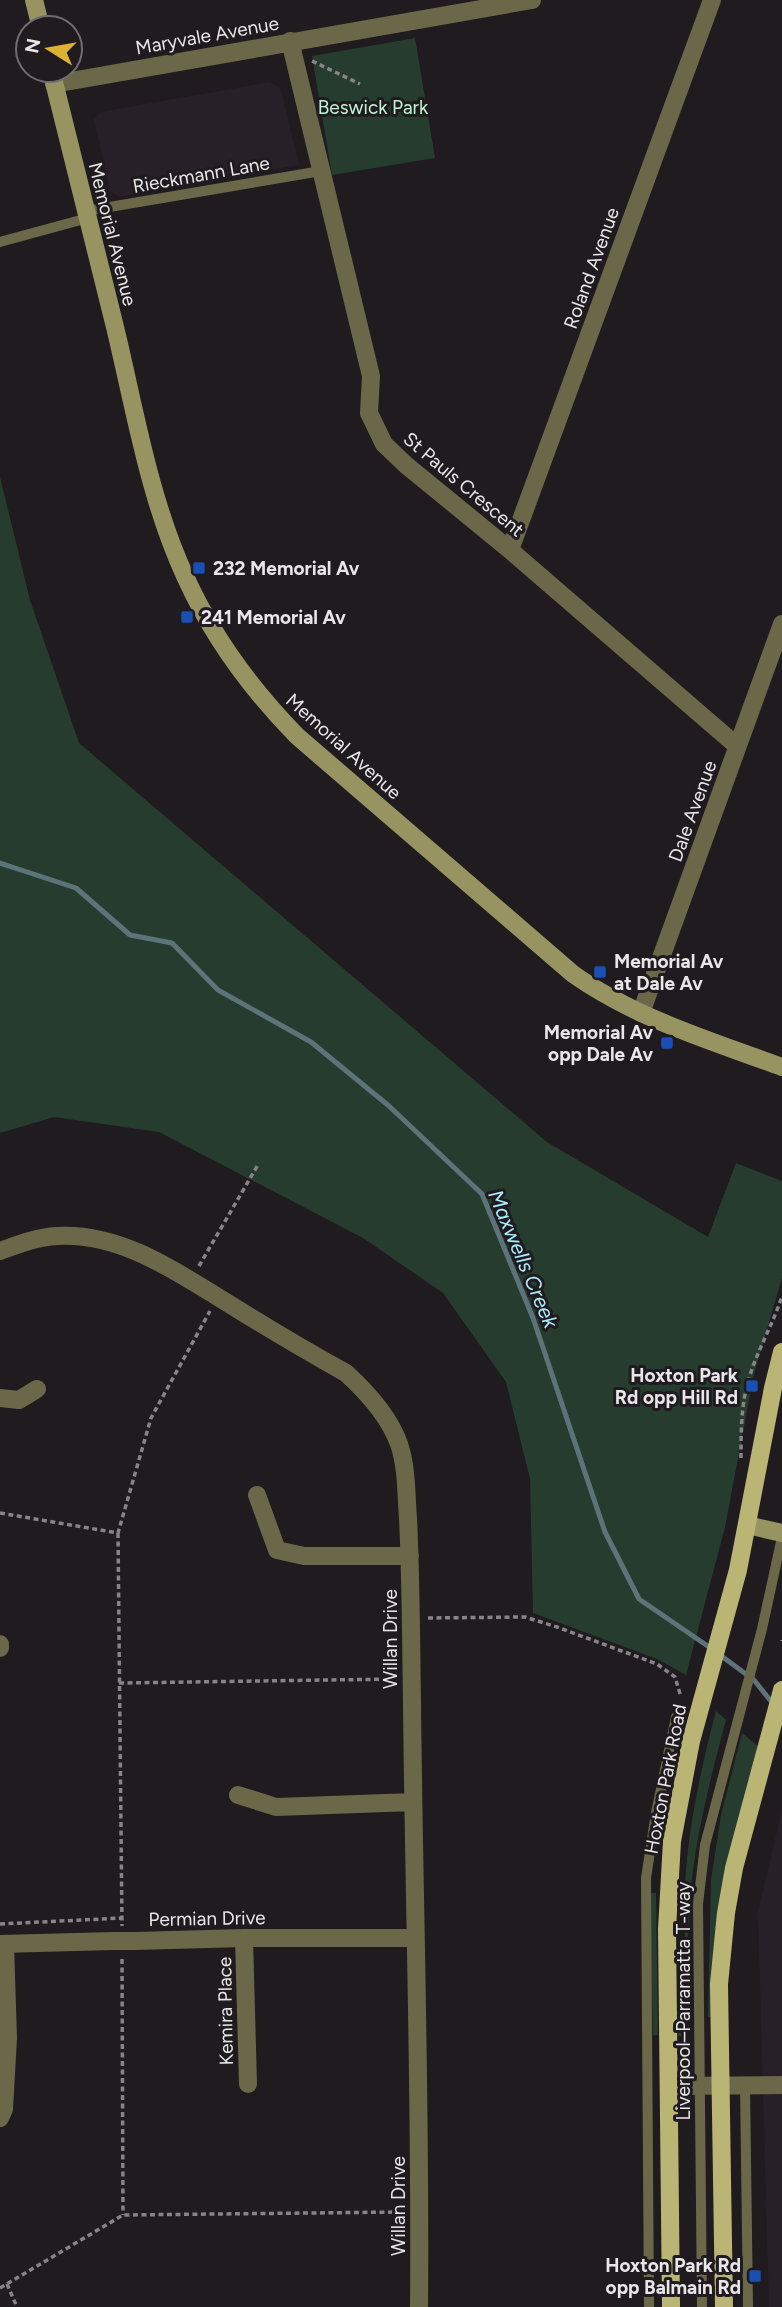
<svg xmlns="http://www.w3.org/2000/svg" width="782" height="2307" font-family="Figtree,sans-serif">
	<rect width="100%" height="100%" fill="#1f1b1f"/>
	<path fill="#282029" d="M270,82L281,89L299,165L120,197L110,191L94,119L101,112Z
		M782,1810V2307H769L758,1911Z"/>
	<path fill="#263c2e" d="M415,38L435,158L332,175L312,56Z
		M0,477L30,600L79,743L547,1142L708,1237L736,1163L782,1181V1278L754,1374L725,1527L686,1675L657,1659L533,1613L530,1479L506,1382L443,1293L363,1238L159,1132L54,1117L0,1133Z
		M716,1711L726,1720C712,1772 699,1823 692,1877C686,1930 688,1985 688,2038L678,2036C673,2010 682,1987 684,1962C686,1937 684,1911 685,1886C688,1827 701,1768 716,1711Z
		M742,1733L758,1746L713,2017H708L711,1880L721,1815Z
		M650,1893H656L658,2035H653Z"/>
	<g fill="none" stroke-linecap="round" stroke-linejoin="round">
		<path stroke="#5d737a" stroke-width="5" d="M0,863L76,888L130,935L172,943L218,990L311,1042L389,1106L482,1194L533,1318L605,1532L639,1599L712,1649
			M720,1655L754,1680L774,1705"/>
		<path stroke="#878387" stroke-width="3.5" stroke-dasharray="5 3.5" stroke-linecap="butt" d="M312,61L360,84
			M199,1266L259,1163
			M741,1458C741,1433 741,1406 748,1382C756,1352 773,1325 782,1296
			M0,1513L118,1533L151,1418L210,1311
			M118,1533L122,1926
			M428,1618L525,1617L557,1627L657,1664L675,1677L681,1697
			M782,1641V1640
			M119,1683L397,1679
			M0,1924L122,1918
			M122,1959L123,2215
			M7,2284L17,2307
			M0,2288L123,2215L402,2212"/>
		<path stroke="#6a6849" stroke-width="10" d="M86,211L321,171
			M0,242L88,218
			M745,2085L748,2307
			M649,2307L646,1878L656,1813L676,1717
			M702,2307L698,1904L705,1845L762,1629L782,1537"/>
		<path stroke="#6a6849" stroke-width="18" d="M290,41L371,376L369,413L384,444L406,465L510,550L737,746
			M54,84L532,0
			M510,550L712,0
			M641,1013L782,624
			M0,1251C19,1244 37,1237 57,1236C123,1232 181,1275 234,1307C271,1330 308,1352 346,1373C368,1393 389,1416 399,1444C407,1467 406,1494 408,1518C411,1580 411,1641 412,1703C414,1904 421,2106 419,2307
			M0,1398L19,1400L37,1389
			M257,1495L277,1550L304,1556H410
			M0,1644V1648
			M238,1795L276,1807L413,1802
			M244,1938L248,2084
			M135,1941L244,1938H414
			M0,1944L114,1941
			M670,2086L782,2085
			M0,2118L4,2109L8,2038L5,1944"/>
		<path stroke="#979461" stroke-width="18" d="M34,0L41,28
			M51,70C72,156 94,241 115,327C135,410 149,498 185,576C212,636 251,689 297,736L573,974C635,1018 711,1041 782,1067
			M747,1525L782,1533"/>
		<path stroke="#bab574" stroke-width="18" d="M671,2307L667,1929L672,1841L691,1741L738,1570L773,1388L782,1352
			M724,2307L719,1984L726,1913L734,1868L782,1690"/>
		<path stroke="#6a6849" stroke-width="18" d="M114,1941H135"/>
	</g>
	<g fill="#1a4fb4" stroke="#1f1b1f" stroke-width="2.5">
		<rect x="192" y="561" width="14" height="14" rx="3.5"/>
		<rect x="180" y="610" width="14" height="14" rx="3.5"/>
		<rect x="593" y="965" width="14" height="14" rx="3.5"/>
		<rect x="660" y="1036" width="14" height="14" rx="3.5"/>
		<rect x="745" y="1379" width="14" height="14" rx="3.5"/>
		<rect x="748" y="2269" width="14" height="14" rx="3.5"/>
	</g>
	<g text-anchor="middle" stroke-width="6" stroke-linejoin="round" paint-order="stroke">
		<g font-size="19" fill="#e9e6e9" stroke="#1f1b1f">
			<text transform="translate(207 35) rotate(-10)" y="7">Maryvale Avenue</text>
			<text transform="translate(201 174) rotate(-10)" y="7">Rieckmann Lane</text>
			<text transform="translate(113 234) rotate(76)" y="7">Memorial Avenue</text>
			<text transform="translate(591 268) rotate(-70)" y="7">Roland Avenue</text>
			<text transform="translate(464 484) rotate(40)" y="7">St Pauls Crescent</text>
			<text transform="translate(344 746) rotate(42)" y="7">Memorial Avenue</text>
			<text transform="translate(692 811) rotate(-70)" y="7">Dale Avenue</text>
			<text transform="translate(390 1639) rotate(-90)" y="7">Willan Drive</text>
			<text transform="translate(665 1779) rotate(-79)" y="7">Hoxton Park Road</text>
			<text transform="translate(207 1918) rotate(-1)" y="7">Permian Drive</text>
			<text transform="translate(683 2001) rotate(-90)" y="7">Liverpool–Parramatta T-way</text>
			<text transform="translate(225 2011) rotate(-91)" y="7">Kemira Place</text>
			<text transform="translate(398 2206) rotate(-90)" y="7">Willan Drive</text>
		</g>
		<g font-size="19" fill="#bef4d2" stroke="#1f1b1f">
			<text x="373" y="114">Beswick Park</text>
		</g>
		<g font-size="19" font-weight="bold" fill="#e9e6e9" stroke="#1f1b1f" text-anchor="start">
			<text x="213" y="575">232 Memorial Av</text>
			<text x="201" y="624">241 Memorial Av</text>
			<text x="614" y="968">Memorial Av<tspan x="614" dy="22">at Dale Av</tspan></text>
			<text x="653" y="1039" text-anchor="end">Memorial Av<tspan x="653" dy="22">opp Dale Av</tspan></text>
			<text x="738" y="1382" text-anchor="end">Hoxton Park<tspan x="738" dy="22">Rd opp Hill Rd</tspan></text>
			<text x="741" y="2272" text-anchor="end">Hoxton Park Rd<tspan x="741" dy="22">opp Balmain Rd</tspan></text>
		</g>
		<g font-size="21" font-style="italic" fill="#a8ecfd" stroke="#1f1b1f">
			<text transform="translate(523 1259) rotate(67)" y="7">Maxwells Creek</text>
		</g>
	</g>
	<g transform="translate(49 49) rotate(281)"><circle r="33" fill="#1f1b1f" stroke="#706c70" stroke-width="2"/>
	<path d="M0-5L12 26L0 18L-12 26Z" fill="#ddb133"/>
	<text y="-10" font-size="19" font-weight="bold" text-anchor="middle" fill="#e9e6e9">N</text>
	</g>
</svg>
